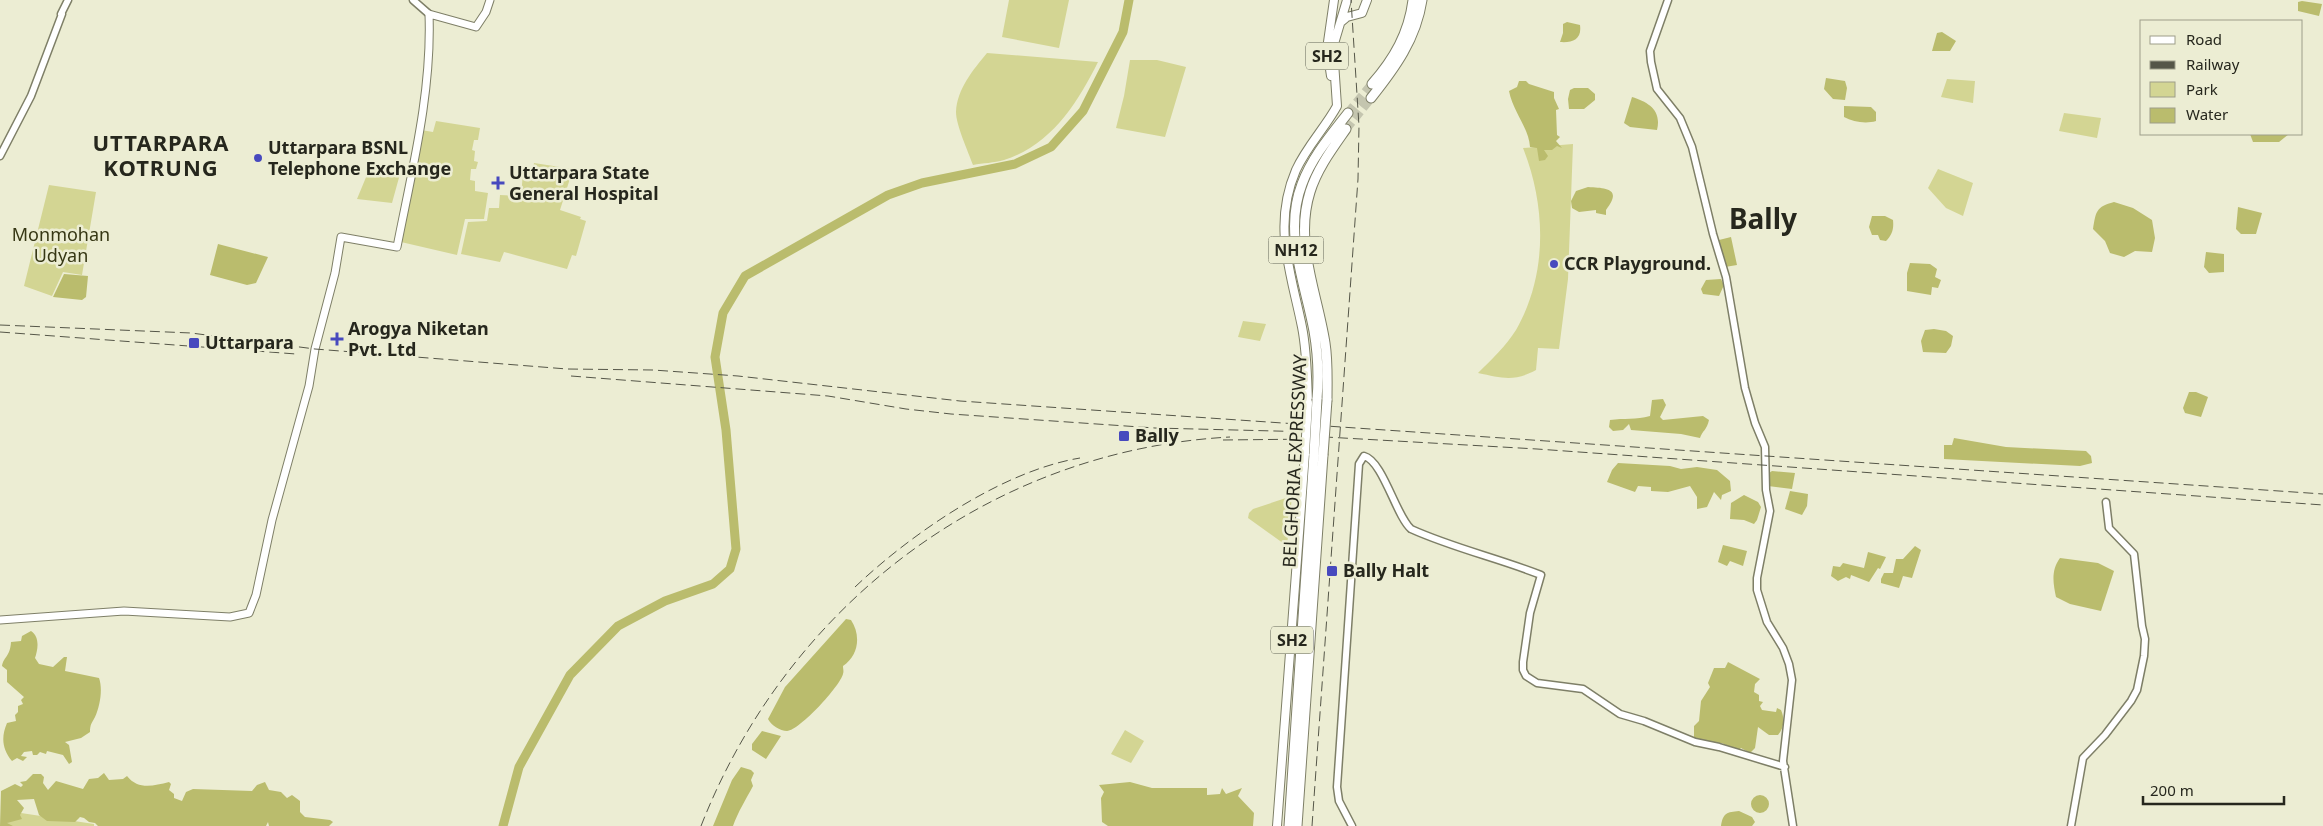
<svg xmlns="http://www.w3.org/2000/svg" width="2323" height="826" font-family="'Noto Sans',sans-serif">
	<rect width="100%" height="100%" fill="#ecedd3"/>
	<path fill="#d3d593" d="M1009,0H1069L1059,48L1002,37Z
		M987,53L1098,62C1077,104 1051,145 1004,160C994,163 983,163 973,165C968,151 956,125 956,112C957,89 973,70 987,53Z
		M1130,60H1157L1186,67L1165,137L1116,128L1124,96Z
		M1947,79L1975,81L1973,103L1941,97Z
		M2064,113L2101,118L2097,138L2059,131Z
		M436,121L480,128L478,140H474L472,150L475,151L474,161L478,162L476,169H471L470,180L475,181V191L488,193L484,219H465L457,255L401,242L421,130L433,132Z
		M1573,144L1568,279L1559,349L1538,348L1536,370C1514,382 1502,378 1478,373C1492,359 1506,346 1516,330C1548,274 1546,206 1523,148Z
		M534,163L573,169L560,210L581,217L580,219L586,221L576,256L572,255L567,269L504,252L500,262L461,254L468,222L487,221L489,208H499L500,195L521,196L523,173H532Z
		M1938,169L1973,183L1963,216L1946,208L1928,188Z
		M369,170L400,174L392,203L357,199Z
		M49,185L96,192L82,275L63,272L52,296L24,286Z
		M1243,321L1266,324L1260,341L1238,337Z
		M1292,496L1287,546L1248,518L1249,513L1253,509Z
		M1125,730L1144,741L1131,763L1111,754Z
		M21,813L94,824V826H2Z"/>
	<path fill="#babc6d" d="M2302,1L2322,4L2319,16L2298,11V2Z
		M1567,22L1580,25C1582,39 1573,43 1560,42L1563,33V24Z
		M1942,32L1956,41L1950,51H1932L1937,33Z
		M1826,78L1845,81L1847,88L1845,100L1833,99L1824,89Z
		M1519,81H1526L1529,84L1554,92V98L1559,109L1556,110L1557,135L1560,137L1556,141L1562,148L1557,146L1552,150H1544L1548,156L1545,160L1539,161L1537,148L1530,147C1529,128 1513,112 1509,91L1517,87Z
		M1574,88H1588L1595,94V100L1584,109H1569L1568,99L1570,90Z
		M1632,97C1648,102 1662,110 1657,130L1630,127L1624,123Z
		M1844,106L1871,107L1876,112V121C1866,124 1853,122 1844,117Z
		M2250,134H2289L2279,142H2253Z
		M1588,187C1608,188 1622,189 1606,210V215L1596,213V210L1579,212L1572,208L1571,201L1576,191Z
		M2114,202L2133,208L2152,220L2155,238L2152,252L2135,251L2124,257L2110,253L2105,241L2093,229C2096,211 2096,207 2114,202Z
		M2238,207L2262,213L2256,234H2241L2236,229Z
		M1872,216H1885L1893,220C1894,229 1892,235 1886,241L1880,240L1878,235H1872L1869,227Z
		M1731,237L1737,265L1725,267L1718,243L1719,240Z
		M218,244L268,257L256,283L247,285L210,275Z
		M2206,252L2224,254V272L2209,273L2204,267Z
		M1910,263L1930,264L1937,269L1935,277L1941,280L1938,288L1932,287L1931,295L1907,291V273Z
		M64,274L88,276L86,297L82,300L53,297Z
		M1721,279L1724,285L1719,296L1703,294L1701,289L1706,280Z
		M1934,329L1946,331L1953,336L1951,346L1946,353L1923,352L1921,341L1925,330Z
		M2189,392H2196L2208,397L2201,417L2185,413L2183,408Z
		M1663,399L1666,405L1660,417L1663,420L1703,416L1709,420C1707,430 1702,431 1700,438L1681,434L1631,430L1629,424L1623,430L1613,431L1609,427L1610,420C1624,418 1636,420 1650,416L1652,400Z
		M1954,438L2006,447L2086,451L2091,456L2092,463L2080,466L1944,459V445H1952Z
		M1618,463L1670,466L1681,469L1697,467L1717,470L1730,481L1731,491L1722,495L1721,500L1714,492L1707,507L1697,509V497L1690,486L1668,492L1651,491V487L1638,486L1635,492L1607,482L1612,470Z
		M1772,471L1795,473L1792,489L1768,486L1769,473Z
		M1790,491L1808,494L1807,506L1802,515L1785,509Z
		M1744,495L1758,502L1761,507L1757,520L1754,524L1744,520L1730,519L1731,503Z
		M1723,545L1747,551L1743,566L1730,561L1727,566L1718,562Z
		M1915,546L1921,550L1912,578L1903,576L1899,588L1881,583V579L1884,573H1893L1896,559H1903Z
		M1868,552L1886,557L1880,569L1878,568L1869,582L1851,575L1850,579L1846,577L1838,581L1831,576L1833,566L1840,567L1843,563L1864,568Z
		M2060,558L2098,563L2114,571L2101,611L2070,604L2056,597C2053,583 2051,570 2060,558Z
		M846,619L851,620C861,635 859,655 843,666C843,669 844,671 843,674C840,686 800,730 787,731C780,731 771,725 768,719L785,687Z
		M31,631C40,637 38,649 35,658L39,664L53,667L64,657H67L65,671L99,678C103,689 100,706 95,717C92,723 90,724 90,732L81,738L65,742L69,745L72,762L69,764L63,755L47,751L46,754L40,752L37,755H33L32,751L24,752L21,756L27,757L23,761L17,758L12,761C2,749 1,737 7,723L16,721L15,715L18,712V706L23,704L21,700L24,697L7,682V670L2,666C4,656 10,657 11,642L21,641L22,636Z
		M1728,662L1760,679L1755,684L1754,692L1759,695V701L1763,702L1760,706L1762,710L1776,712L1777,708L1781,710C1785,719 1784,728 1778,735H1769L1758,727L1755,748L1750,753L1741,748L1738,751L1722,743L1716,744L1694,738V726L1699,721L1701,701L1710,687L1708,683L1714,668H1725Z
		M762,731L781,736L766,759L752,750V744Z
		M741,767L751,770L754,773L751,780L753,786C746,799 738,812 733,826H713L732,780Z
		M104,773L109,780L123,779L127,776C138,790 153,786 169,782L171,784L169,790L174,794V798L182,801L186,792L193,789L252,791L257,785L265,782L269,790L281,792L287,798L292,795L300,801V812L305,817L330,820L333,822L329,826H269L268,822L266,826H98L95,823L89,822L84,818L80,817L75,822L47,821L39,815L34,799L17,800L24,808L20,815L22,819L7,823L13,826H0L1,791L15,784L21,787L23,785L20,782L26,781L33,774H41L44,777L43,783L48,790L56,781L83,789L89,779L98,778Z
		M1130,782L1152,788H1207V795L1220,794L1222,788L1226,794L1242,788L1238,796L1254,813L1253,826H1108L1102,822L1101,798L1104,792L1099,785Z
		M1751 804a9 9 0 1 1 18 0a9 9 0 1 1-18 0Z
		M1739,811L1752,817L1755,822L1752,826H1721C1723,813 1727,812 1739,811Z"/>
	<g fill="none" stroke-linecap="round" stroke-linejoin="round">
		<path stroke="#babc6d" stroke-width="9" d="M503,826L519,767L570,675L618,626L665,601L713,584L730,569L736,549L726,430L715,357L723,313L745,276L888,195L922,183L1015,164L1051,147L1083,111L1123,32L1129,0"/>
		<path stroke="#c4c5af" stroke-width="9" stroke-dasharray="9 4.5" stroke-linecap="butt" d="M1348,113L1372,84
			M1346,129L1371,98"/>
		<defs>
			<path id="tertiary" d="M413,0L429,14
				M1668,0L1650,51L1651,62L1657,89L1680,118L1692,147L1713,234L1726,277L1745,388L1755,423L1765,447L1766,490L1770,511L1757,578V590L1767,622L1783,648L1789,664L1792,680L1783,761L1793,826
				M61,14L68,0
				M0,156L31,96L62,14
				M1352,826L1339,801L1337,787L1359,464L1364,456C1383,461 1396,516 1411,529C1453,548 1498,558 1541,575L1530,613L1523,662V670L1526,676L1537,683L1583,689L1620,714L1644,721L1695,742L1719,747L1785,767
				M2071,826L2083,758L2105,735L2131,701L2137,690L2144,656L2145,639L2142,626L2134,554L2109,528L2106,502"/>
			<path id="secondary" d="M0,620L124,611L230,617L249,613L256,595L272,520L309,386L315,349L335,273L341,237L397,247C412,170 432,92 429,14L476,27L486,12L490,0"/>
			<path id="primary" d="M1341,22L1347,17L1362,13L1367,0
				M1331,76L1327,49L1334,0
				M1308,403C1307,377 1307,352 1302,327C1291,272 1272,226 1296,170C1307,146 1325,128 1337,106L1333,47L1347,0
				M1277,826L1305,453"/>
			<path id="motorway" d="M1372,84C1394,59 1409,33 1413,0
				M1371,98C1395,68 1416,39 1422,0
				M1317,399C1319,376 1318,354 1314,331C1305,282 1283,233 1302,184C1312,157 1331,135 1348,113
				M1327,400C1327,381 1328,362 1325,343C1317,292 1294,243 1310,192C1317,169 1332,149 1346,129
				M1289,826L1314,454
				M1297,826L1323,455"/>
		</defs>
		<use href="#tertiary" stroke="#7e7f67" stroke-width="9"/>
		<use href="#secondary" stroke="#7e7f67" stroke-width="9"/>
		<use href="#primary" stroke="#7e7f67" stroke-width="10"/>
		<use href="#motorway" stroke="#7e7f67" stroke-width="11"/>
		<use href="#tertiary" stroke="#fff" stroke-width="6"/>
		<use href="#secondary" stroke="#fff" stroke-width="7"/>
		<use href="#primary" stroke="#fff" stroke-width="8"/>
		<use href="#motorway" stroke="#fff" stroke-width="9"/>
		<path stroke="#555648" stroke-width="1" stroke-dasharray="10 5" stroke-linecap="butt" d="M0,325L191,333L315,349L567,369L653,370L738,376L960,401L2323,494
			M0,332L296,354
			M571,376L828,396L906,409L951,414L1155,428L1315,432
			M1308,436L1537,449L2323,505
			M1223,440L1315,439
			M855,587C912,533 1002,471 1080,458
			M701,826C788,604 991,450 1230,437
			M1312,826L1358,179L1359,126L1351,0"/>
		<defs>
			<path id="primary-bridge" d="M1305,453L1308,403"/>
			<path id="motorway-bridge" d="M1314,454L1317,399
				M1323,455L1327,400"/>
		</defs>
		<use href="#primary-bridge" stroke="#7e7f67" stroke-width="10" stroke-linecap="butt"/>
		<use href="#motorway-bridge" stroke="#7e7f67" stroke-width="11" stroke-linecap="butt"/>
		<use href="#primary-bridge" stroke="#fff" stroke-width="8"/>
		<use href="#motorway-bridge" stroke="#fff" stroke-width="9"/>
	</g>
	<g fill="#4749be" stroke="#ecedd3" stroke-width="2">
		<circle cx="258" cy="158" r="5"/>
		<path d="M495.5 175.5h5v5h5v5h-5v5h-5v-5h-5v-5h5z"/>
		<circle cx="1554" cy="264" r="5"/>
		<path d="M334.5 331.5h5v5h5v5h-5v5h-5v-5h-5v-5h5z"/>
		<rect x="188" y="337" width="12" height="12" rx="2.5"/>
		<rect x="1118" y="430" width="12" height="12" rx="2.5"/>
		<rect x="1326" y="565" width="12" height="12" rx="2.5"/>
	</g>
	<g text-anchor="middle" stroke-width="5" stroke-linejoin="round" paint-order="stroke">
		<g fill="#ecedd3" stroke="#616254" stroke-width="1">
			<rect x="1306" y="42.5" width="42" height="27" rx="4"/>
			<rect x="1268.5" y="236.5" width="55" height="27" rx="4"/>
			<rect x="1271" y="626.5" width="42" height="27" rx="4"/>
		</g>
		<g font-size="16" font-weight="bold" fill="#26271d">
			<text x="1327" y="62">SH2</text>
			<text x="1296" y="256">NH12</text>
			<text x="1292" y="646">SH2</text>
		</g>
		<g font-size="18" font-weight="bold" fill="#26271d" stroke="#ecedd3" text-anchor="start">
			<text x="268" y="154">Uttarpara BSNL<tspan x="268" dy="21">Telephone Exchange</tspan></text>
			<text x="509" y="179">Uttarpara State<tspan x="509" dy="21">General Hospital</tspan></text>
			<text x="1564" y="270">CCR Playground.</text>
			<text x="348" y="335">Arogya Niketan<tspan x="348" dy="21">Pvt. Ltd</tspan></text>
			<text x="205" y="349">Uttarpara</text>
			<text x="1135" y="442">Bally</text>
			<text x="1343" y="577">Bally Halt</text>
		</g>
		<g font-size="18" fill="#363714" stroke="#ecedd3">
			<text x="61" y="241">Monmohan<tspan x="61" dy="21">Udyan</tspan></text>
		</g>
		<g font-size="18" fill="#26271d" stroke="#ecedd3">
			<text transform="translate(1295 461) rotate(-87)" y="6">BELGHORIA EXPRESSWAY</text>
		</g>
		<g font-size="22" font-weight="bold" letter-spacing="1" fill="#26271d" stroke="#ecedd3">
			<text x="161" y="151">UTTARPARA<tspan x="161" dy="25">KOTRUNG</tspan></text>
		</g>
		<g font-size="28" font-weight="bold" fill="#26271d" stroke="#ecedd3">
			<text x="1763" y="229">Bally</text>
		</g>
	</g>
	<rect x="2140" y="20" width="162" height="115" fill="#ecedd3" stroke="#9d9e8a"/>
	<rect x="2150" y="36" width="25" height="8" fill="#ffffff" stroke="#9d9e8a"/>
	<text x="2186" y="45" font-size="15" fill="#26271d">Road</text>
	<rect x="2150" y="61" width="25" height="8" fill="#555648" stroke="#9d9e8a"/>
	<text x="2186" y="70" font-size="15" fill="#26271d">Railway</text>
	<rect x="2150" y="82" width="25" height="15" fill="#d3d593" stroke="#9d9e8a"/>
	<text x="2186" y="95" font-size="15" fill="#26271d">Park</text>
	<rect x="2150" y="108" width="25" height="15" fill="#babc6d" stroke="#9d9e8a"/>
	<text x="2186" y="120" font-size="15" fill="#26271d">Water</text>
	<path d="M2143 796v8h141v-8" fill="none" stroke="#26271d" stroke-width="2.5"/>
	<text x="2150" y="796" font-size="15" fill="#26271d" stroke="#ecedd3" stroke-width="4" paint-order="stroke">200 m</text>
</svg>
